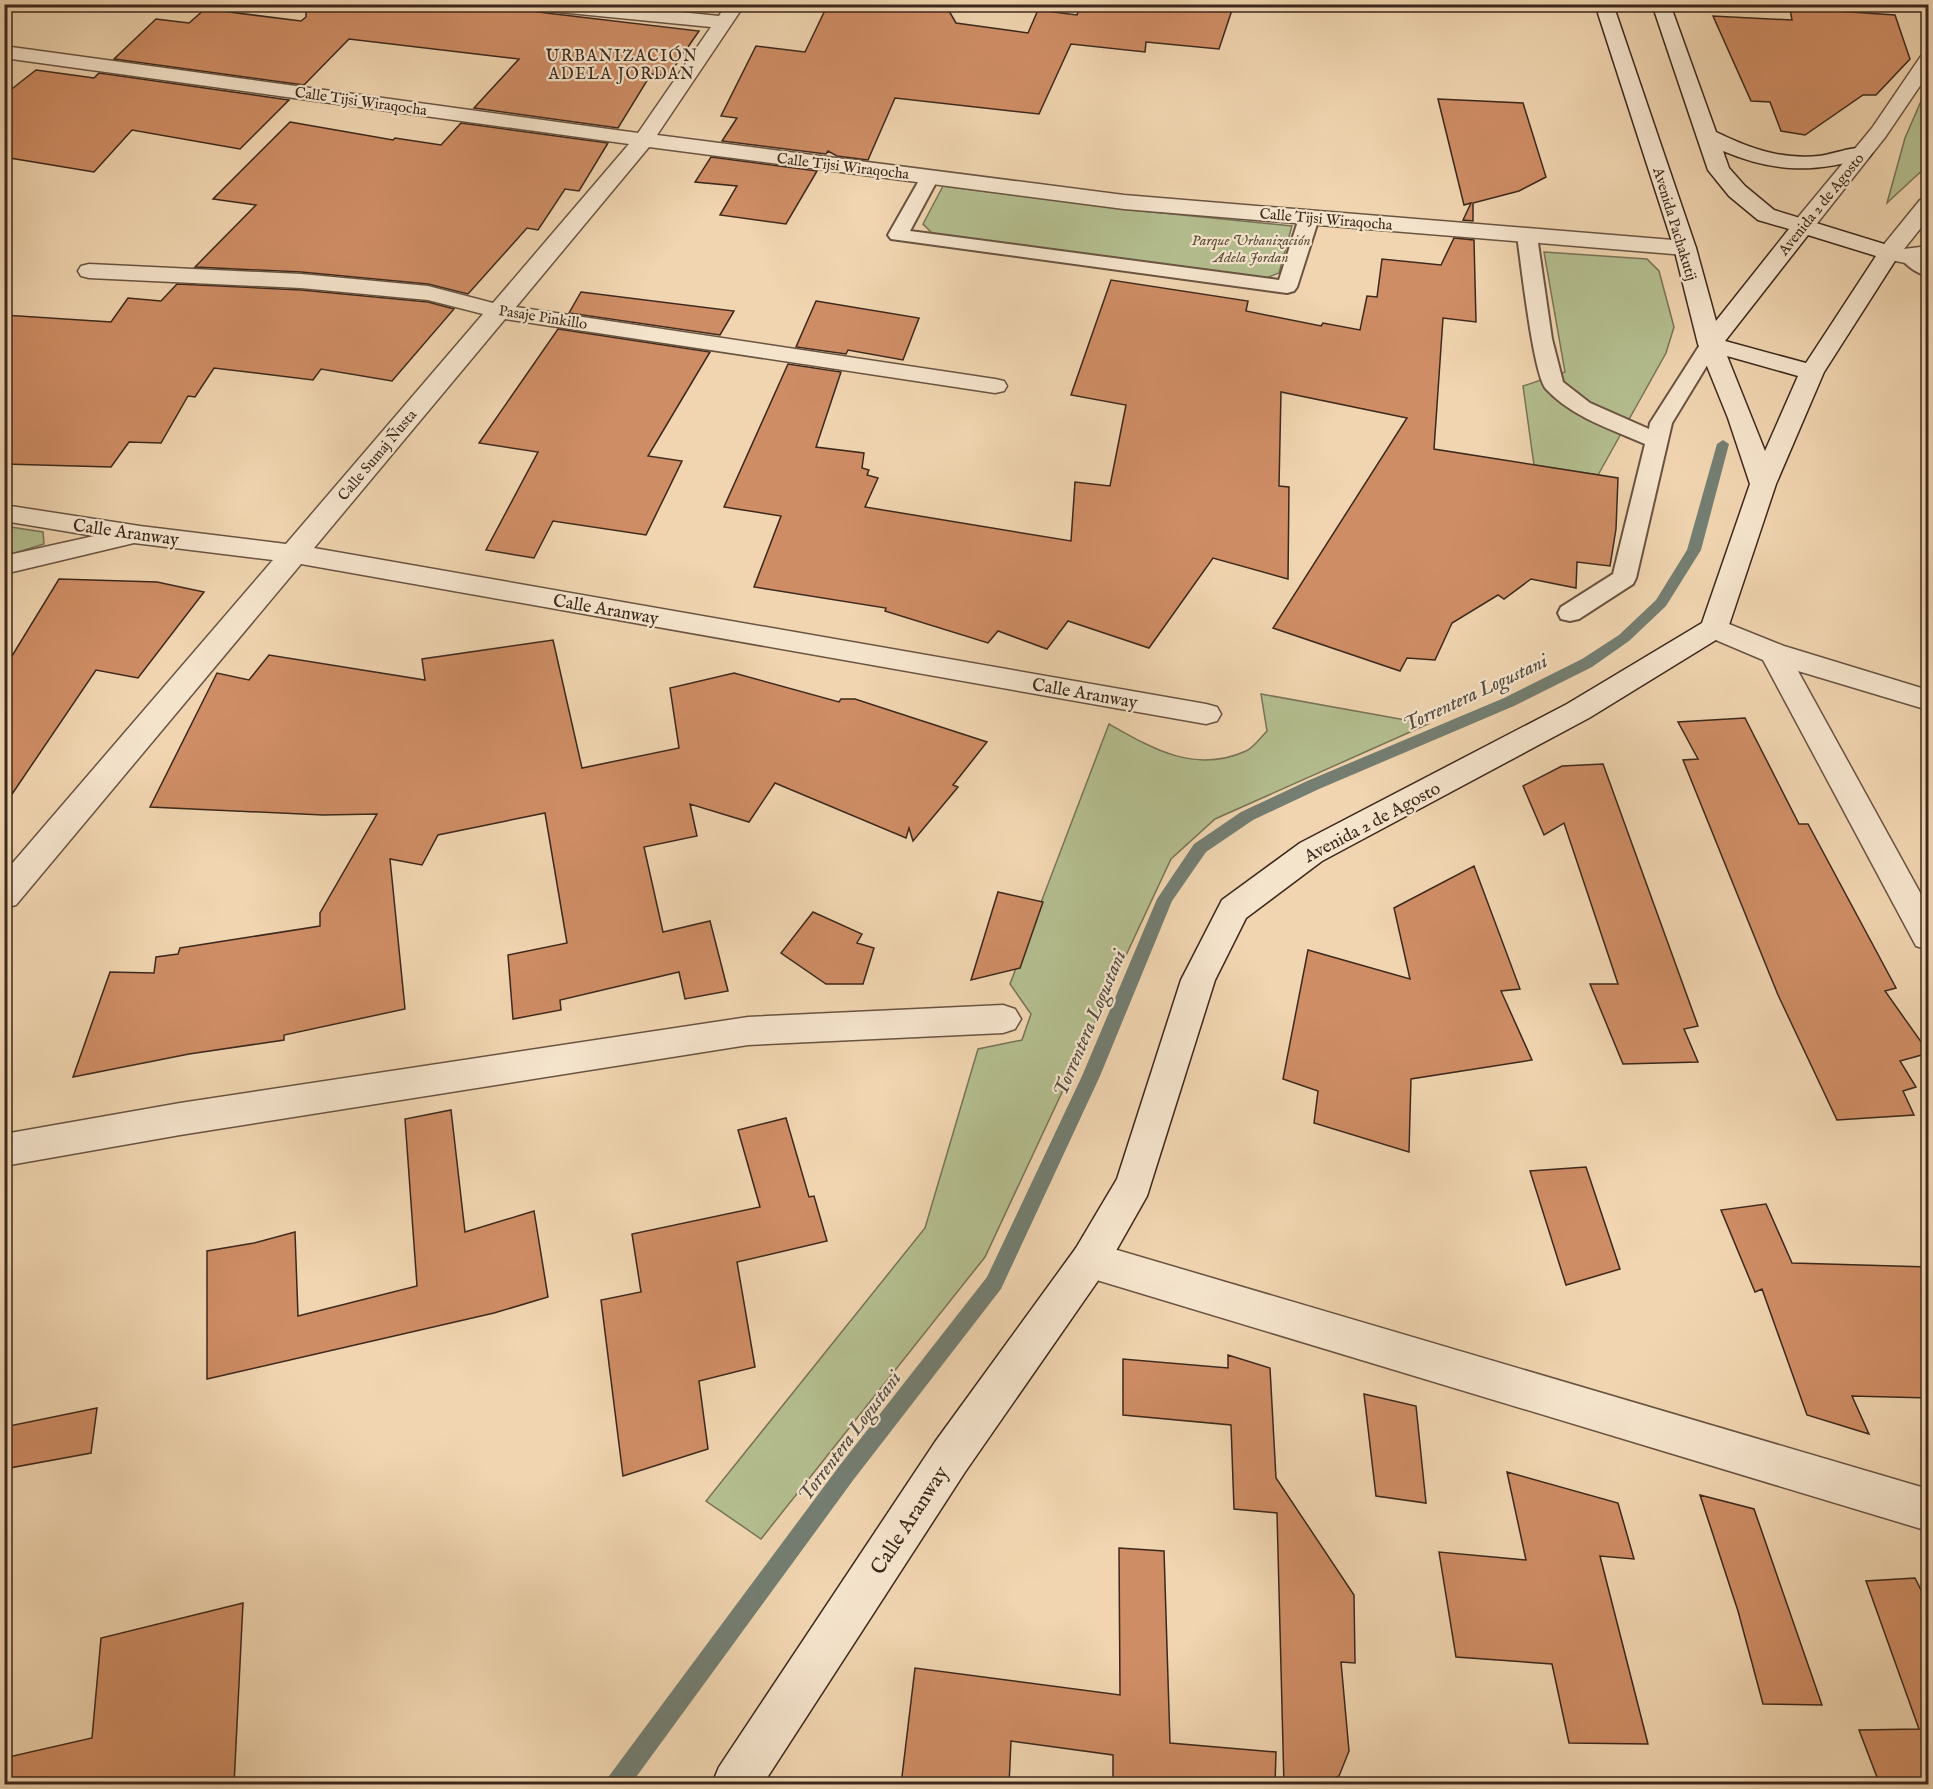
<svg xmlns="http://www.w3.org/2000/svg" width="1933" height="1789" font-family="'IM FELL English',serif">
	<rect width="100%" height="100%" fill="#f0d5b0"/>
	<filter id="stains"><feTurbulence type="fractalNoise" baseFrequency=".00333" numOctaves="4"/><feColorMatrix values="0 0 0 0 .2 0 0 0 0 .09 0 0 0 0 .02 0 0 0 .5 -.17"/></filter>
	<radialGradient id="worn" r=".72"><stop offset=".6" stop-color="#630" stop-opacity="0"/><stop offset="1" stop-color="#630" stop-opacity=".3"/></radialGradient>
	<path fill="#b4be8f" stroke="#787356" stroke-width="1.5" d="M1928,85V165L1887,203L1905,138Z
		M943,186L1132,210L1292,226L1279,273L1266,278L933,234L923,224Z
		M1544,252L1647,259L1659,271L1674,327L1666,353L1598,475L1534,465L1523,386L1565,372Z
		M4,526L43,532L44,544L5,556Z
		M1261,694L1428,724L1215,819L1171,859L985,1257L761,1539L706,1501L925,1228L978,1049L1022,1040L1031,1014L1010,984L1109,724C1153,749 1195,774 1246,751C1254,747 1261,737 1267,731Z"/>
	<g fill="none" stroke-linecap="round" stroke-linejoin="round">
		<path fill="#747e72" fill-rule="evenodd" d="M1723,440L1729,444L1701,550L1666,606L1629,641L1592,667L1514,706L1319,789L1253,820L1206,852L1172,901L1100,1076L1001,1289L854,1479L631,1784H605L609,1776L840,1465L987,1277L1082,1076L1157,899L1194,844L1241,812L1307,781L1504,698L1582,659L1619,635L1656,600L1687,550L1717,444Z"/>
	</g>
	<path fill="#cf8d65" stroke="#3c281c" stroke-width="1.5" d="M306,4H527L530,10L538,12L699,31L668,76L651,74L618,128L474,108L519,59L349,39L304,85L114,59L156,19L189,23L205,9L301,21L306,17Z
		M828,4H945L956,23L1028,33L1038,10L1077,15L1081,4H1234L1219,49L1146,42L1145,52L1071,44L1039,114L895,98L868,160L837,156L828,151L826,154L722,141L737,118L721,116L756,46L805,52Z
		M1789,4H1834L1836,11L1895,15L1910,59L1876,95H1863L1805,135L1781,131L1770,102L1751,101L1713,16L1792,20Z
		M36,70L94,78L99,73L289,100L240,149L132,130L94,172L4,157V95Z
		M1438,99L1523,103L1546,177L1519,191L1473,203V221L1463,220L1471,203L1464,205Z
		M290,122L393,140L395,138L441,145L461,123L608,143L579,191L565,189L538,230L527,228L468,294L428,284L301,272L195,267L256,205L213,199Z
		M711,157L817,171L786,224L720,215L737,186L695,182Z
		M1454,238L1474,240L1476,322L1443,318L1434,449L1618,478L1616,529L1610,566L1577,562L1576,588L1531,579L1504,599L1498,595L1452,623L1435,660L1407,658L1400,671L1273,628L1407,418L1281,392L1279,486L1289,487L1288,579L1213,558L1149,648L1068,621L1047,649L998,631L988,643L885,611L886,608L754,587L781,516L724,507L788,364L841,372L816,447L864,453L862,468L869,470L867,475L878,478L865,507L1071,541L1075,482L1110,486L1126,405L1071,395L1111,280L1248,301L1246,311L1321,326L1323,323L1360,330L1367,296L1377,297L1382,259L1441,265Z
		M177,284L301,290L428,302L454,309L392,381L321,369L313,380L214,368L195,397L188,396L161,443L129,442L111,467L4,464V315L111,322L128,298L161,301Z
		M581,292L734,311L720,335L569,313Z
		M816,301L919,318L903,360L848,350L846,354L796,347Z
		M558,329L710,352L648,456L682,461L646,535L553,521L534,558L486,550L538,452L479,443Z
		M59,579L157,582L204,592L138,678L96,670L4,806V669Z
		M553,640L582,768L679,748L670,688L734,673L839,702L841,699H855L987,742L953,785L958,787L913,841L909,828L906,838L775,783L749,822L690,804L697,836L644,847L663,932L710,921L728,991L685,999L679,972L560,1000L561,1010L513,1019L508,955L567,943L545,813L438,835L422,865L390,859L405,1009L284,1035V1040L189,1054L73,1077L110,972L154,973L156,957L178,954L180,948L320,926V913L377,814L323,815L150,807L217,673L249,680L269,655L425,680L422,659Z
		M1745,718L1799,824H1808L1896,988L1885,991L1929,1053L1900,1061L1916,1087L1903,1091L1914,1115L1837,1120L1778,995L1683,760L1698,759L1678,722Z
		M1603,764L1698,1026L1684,1029L1698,1062L1623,1064L1590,984H1618L1564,823L1544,835L1523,786L1562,766Z
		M1474,866L1520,989L1501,991L1532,1060L1411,1079L1409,1152L1314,1123L1318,1091L1283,1079L1308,950L1410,979L1394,908Z
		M998,892L1043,902L1020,968L971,980Z
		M813,912L862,934L857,943L874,948L863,984H826L781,953Z
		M451,1110L465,1232L534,1211L548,1297L494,1313L207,1379V1251L254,1243L295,1232L298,1316L417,1286L405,1119Z
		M786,1118L809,1197L814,1196L827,1241L737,1262L755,1367L699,1381L708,1449L623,1476L601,1300L641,1292L632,1234L760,1207L738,1130Z
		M1586,1167L1620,1269L1566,1285L1530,1171Z
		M1766,1204L1792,1263L1929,1267V1398L1852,1396L1869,1434L1807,1415L1762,1289L1755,1292L1721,1210Z
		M1228,1355L1270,1368L1276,1478L1354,1595L1355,1663L1341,1662L1349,1751L1339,1776L1316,1785H1284L1277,1513L1234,1509L1231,1425L1123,1415V1359L1228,1368Z
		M1364,1394L1416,1406L1426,1503L1376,1496Z
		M97,1408L91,1453L4,1469V1427Z
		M1507,1472L1618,1503L1634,1559L1600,1556L1648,1744L1569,1743L1552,1664L1456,1657L1439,1552L1526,1560Z
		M1700,1495L1754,1509L1822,1705L1763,1704L1738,1611Z
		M1119,1548L1164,1551L1170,1743L1276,1752L1275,1785H1113V1755L1011,1741L1009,1785H901L915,1668L1120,1695Z
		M1915,1578L1929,1606V1785H1880L1859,1730L1919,1729L1866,1581Z
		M243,1603L234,1785H4V1758L92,1738L101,1638Z"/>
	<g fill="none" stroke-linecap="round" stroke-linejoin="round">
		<defs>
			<path id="lane" d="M930,171L937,173L939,177L910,231L1279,280L1299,218L1302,214H1316L1319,218L1297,287L1294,291L1287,293L891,239L888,235L921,177L923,173Z
				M1527,230L1534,232L1537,236L1552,339L1563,382L1590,403L1649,429L1650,423L1703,340L1710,338L1717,340L1720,344L1672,423L1636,578L1633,584L1579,619L1570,621L1561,619L1558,613L1561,607L1613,574L1645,444C1611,429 1572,417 1546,389C1533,374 1521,261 1517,236L1520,232Z
				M1910,251L1928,261V276C1918,274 1906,266 1900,257L1903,253Z"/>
			<path id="street" d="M529,4H601L719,16L726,4H745L657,135L1124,195L1685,241L1693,243L1696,248L1693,253L1685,255L1124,209L649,147L516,307L995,379L1004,381L1007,386L1004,391L995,393L505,319L314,548L1206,704L1217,707L1221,714L1217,721L1206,724L301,564L16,905L4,908V873L273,560L134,543L4,574V556L94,536L4,521V505L140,526L286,544L483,314L428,300L301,288L89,278L81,276L78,271L81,266L89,264L301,274L428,286L493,303L629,144L4,58V46L638,133L711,27L538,10L531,8Z
				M1928,54V74L1886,136L1811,231L1803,233L1795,231L1792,226L1795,221L1872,128L1921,56Z
				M1928,198V219L1904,249L1928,246V260L1910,264L1881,258L1878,253L1881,248L1920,200Z
				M1714,618L1784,646L1928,690V710L1798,671L1928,907V950L1916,946L1763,660L1704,635L1700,628L1704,621Z
				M1003,1005L1015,1009L1021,1019L1015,1029L1003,1033L748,1045L180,1135L4,1166V1134L180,1103L748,1017Z
				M1090,1242L1928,1489V1531L1090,1278L1076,1272L1071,1260L1076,1248Z"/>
			<path id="secondary" d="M1595,4H1613L1696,248L1716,321L1789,229L1758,220L1729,196L1708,170L1652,4H1670L1716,132C1749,148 1781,160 1819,156C1835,154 1854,145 1869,149L1872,153L1869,157C1814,173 1776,173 1723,151L1729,168L1745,186L1774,210L1897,248L1900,253L1824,372L1776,484L1728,628L1724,635L1589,718L1322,861L1246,918L1215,980L1147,1196L1104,1272L965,1472L763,1784H712L719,1767L935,1442L1076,1248L1117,1179L1181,980L1222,900L1300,843L1567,704L1702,623L1750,484L1728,418L1698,344L1674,248ZM1808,235L1876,256L1806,363L1725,341ZM1727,356L1798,376L1765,451Z"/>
		</defs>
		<use href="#lane" stroke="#695341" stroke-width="4"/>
		<use href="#street" stroke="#695341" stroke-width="3"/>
		<use href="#secondary" stroke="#3c281c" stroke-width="3"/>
		<use href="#lane" fill="#f5e4cc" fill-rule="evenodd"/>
		<use href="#street" fill="#f5e4cc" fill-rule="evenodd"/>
		<use href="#secondary" fill="#f5e4cc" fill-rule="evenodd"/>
	</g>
	<g text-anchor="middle" stroke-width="4.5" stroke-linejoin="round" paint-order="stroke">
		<g font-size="15" fill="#3c281c" stroke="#f5e4cc">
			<text transform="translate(361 101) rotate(8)" y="5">Calle Tijsi Wiraqocha</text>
			<text transform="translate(843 166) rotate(7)" y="5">Calle Tijsi Wiraqocha</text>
			<text transform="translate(1821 204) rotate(-51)" y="5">Avenida 2 de Agosto</text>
			<text transform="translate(1326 219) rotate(5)" y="5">Calle Tijsi Wiraqocha</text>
			<text transform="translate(1675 224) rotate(73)" y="5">Avenida Pachakutij</text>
			<text transform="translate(543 317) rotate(9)" y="5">Pasaje Pinkillo</text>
			<text transform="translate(377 455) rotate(-50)" y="5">Calle Sumaj Ñusta</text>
		</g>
		<g font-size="15" font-style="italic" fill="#5a4e39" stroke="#f5e4cc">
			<text x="1251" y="245">Parque Urbanización<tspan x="1251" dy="17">Adela Jordan</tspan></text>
		</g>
		<g font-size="16" letter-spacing="1.5" fill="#3c281c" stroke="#f5e4cc">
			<text x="622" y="61">URBANIZACIÓN<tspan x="622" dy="18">ADELA JORDAN</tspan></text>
		</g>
		<g font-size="18" fill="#3c281c" stroke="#f5e4cc">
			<text transform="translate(126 532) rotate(8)" y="6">Calle Aranway</text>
			<text transform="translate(606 609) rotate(10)" y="6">Calle Aranway</text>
			<text transform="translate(1085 693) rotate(10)" y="6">Calle Aranway</text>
			<text transform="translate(1372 822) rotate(-28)" y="6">Avenida 2 de Agosto</text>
		</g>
		<g font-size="20" font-style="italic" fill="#544c40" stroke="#f5e4cc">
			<text transform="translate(1475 692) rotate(-25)" y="7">Torrentera Logustani</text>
			<text transform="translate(1089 1023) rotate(-67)" y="7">Torrentera Logustani</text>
			<text transform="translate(849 1436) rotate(-53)" y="7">Torrentera Logustani</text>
		</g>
		<g font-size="21" fill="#3c281c" stroke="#f5e4cc">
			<text transform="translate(909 1520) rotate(-57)" y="7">Calle Aranway</text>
		</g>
	</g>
	<rect width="1933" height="1789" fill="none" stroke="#f0d5b0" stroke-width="24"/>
	<rect x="6" y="6" width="1921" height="1777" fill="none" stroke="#3c281c" stroke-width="3"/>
	<rect x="12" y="12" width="1909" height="1765" fill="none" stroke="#3c281c" stroke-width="1.5"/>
	<rect width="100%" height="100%" filter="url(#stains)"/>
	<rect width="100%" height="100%" fill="url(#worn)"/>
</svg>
